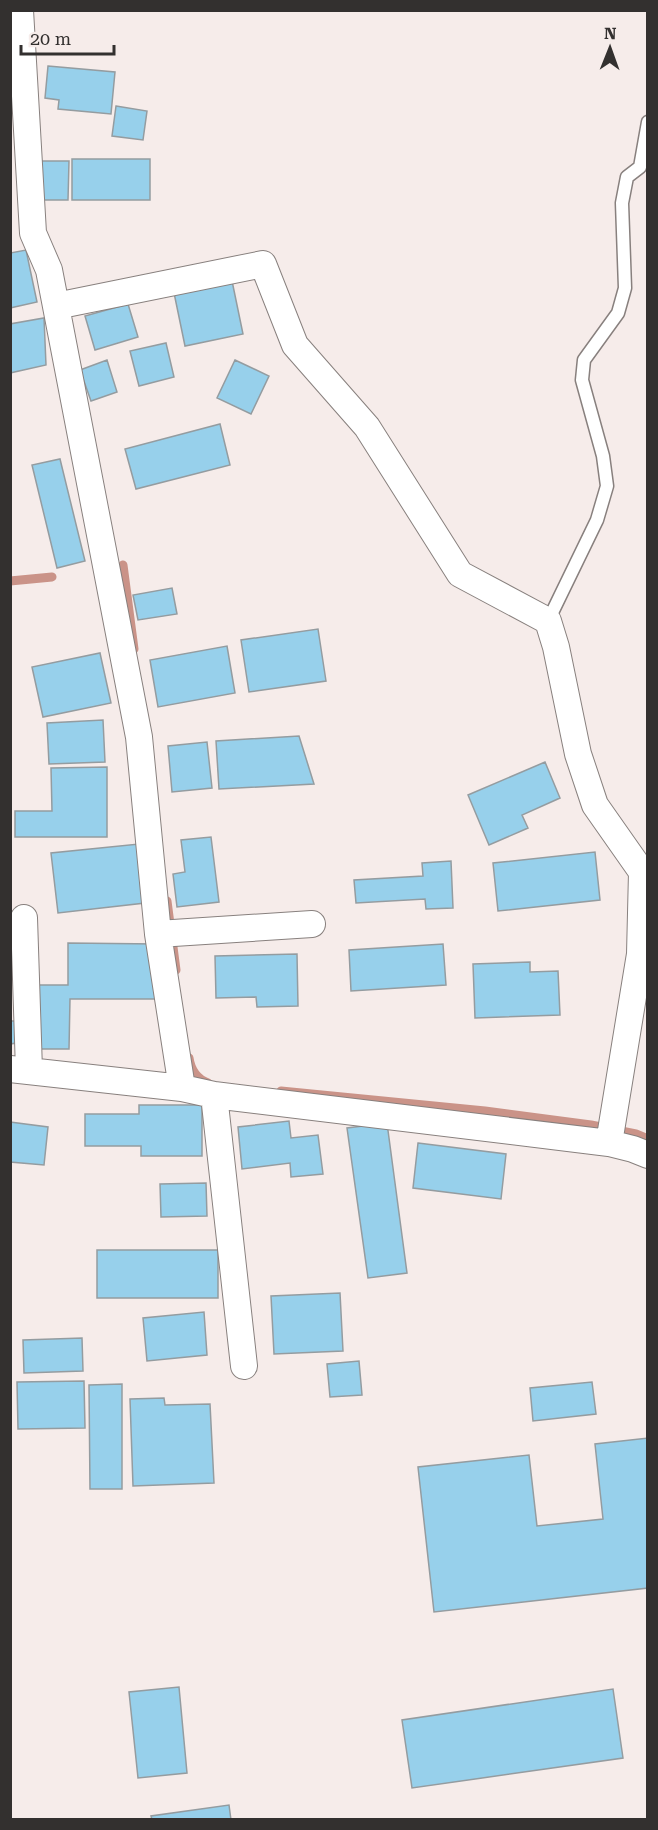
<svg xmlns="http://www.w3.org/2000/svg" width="658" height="1830" font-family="'Roboto Serif',serif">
	<rect width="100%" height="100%" fill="#f6ecea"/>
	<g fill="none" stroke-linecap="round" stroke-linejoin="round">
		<path stroke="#ca9388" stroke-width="9" d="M123,565L134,649
			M10,581L52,577
			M167,901L176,970
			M189,1058C191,1071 197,1079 208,1083
			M281,1091L485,1111L591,1125L636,1134L648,1139"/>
	</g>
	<path fill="#97d0eb" stroke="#949ca0" stroke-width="1.5" d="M48,66L115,72L111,114L58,109L59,100L45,98Z
		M116,106L147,111L143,140L112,136Z
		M72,159H150V200H72Z
		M38,161H69L68,200H38Z
		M26,250L37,302L10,308V253Z
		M231,276L243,334L185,346L173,288Z
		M128,304L138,337L95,350L85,316Z
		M44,318L46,365L10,373V324Z
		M166,343L174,377L139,386L130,351Z
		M107,360L117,392L91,401L80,370Z
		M235,360L269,376L251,414L217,398Z
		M220,424L230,465L136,489L125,449Z
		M60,459L85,561L57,568L32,465Z
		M172,588L177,614L138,620L133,595Z
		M318,629L326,681L249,692L241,640Z
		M227,646L235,693L158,707L150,660Z
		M100,653L111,703L43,717L32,667Z
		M103,720L105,762L49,764L47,723Z
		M299,736L314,784L219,789L216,741Z
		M207,742L212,788L172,792L168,746Z
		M545,762L560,798L522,815L528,828L489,845L468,795Z
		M107,767V837H15V811H52L51,768Z
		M211,837L219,902L177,907L173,874L185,872L181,840Z
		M139,844L145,903L58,913L51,853Z
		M595,852L600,900L498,911L493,863Z
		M451,861L453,908L426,909L425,899L356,903L354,880L423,876L422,863Z
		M68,943L157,944V999H70L69,1049H35V985H68Z
		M443,944L446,985L351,991L349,950Z
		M297,954L298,1006L257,1007L256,997L216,998L215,956Z
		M530,962V972L558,971L560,1015L475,1018L473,964Z
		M10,1021H16V1043L10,1044Z
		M139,1105H202V1156H141V1146H85V1114H139Z
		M289,1121L291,1138L318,1135L323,1174L291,1177L290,1163L242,1169L238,1127Z
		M10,1122L48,1127L44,1165L10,1162Z
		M387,1123L407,1273L368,1278L347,1128Z
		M418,1143L506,1154L501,1199L413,1188Z
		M206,1183L207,1216L161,1217L160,1184Z
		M97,1250H218V1298H97Z
		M340,1293L343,1351L274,1354L271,1296Z
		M204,1312L207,1355L147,1361L143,1318Z
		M82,1338L83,1371L24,1373L23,1340Z
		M359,1361L362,1395L330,1397L327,1364Z
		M84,1381L85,1428L18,1429L17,1382Z
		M592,1382L596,1414L533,1421L530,1388Z
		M122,1384V1489H90L89,1385Z
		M164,1398L165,1405L210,1404L214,1483L133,1486L130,1399Z
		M648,1438V1588L434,1612L418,1467L529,1455L537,1526L603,1519L595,1444Z
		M179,1687L187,1773L138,1778L129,1692Z
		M613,1689L623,1758L412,1788L402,1720Z
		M229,1805L231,1820H152L151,1816Z"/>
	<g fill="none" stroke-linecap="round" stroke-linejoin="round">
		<defs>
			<path id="lane" d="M548,621L597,520L607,486L603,456L582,380L584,360L618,313L625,288L622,203L627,177L640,167L648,122"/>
			<path id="street" d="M20,10L33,233L49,270L139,737L158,934L182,1088
				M56,306L263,264L295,345L367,427L460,574L548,621L556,647L578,754L595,805L642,872L640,954L609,1143
				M24,918L29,1070
				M158,934L312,924
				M10,1069L182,1088L214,1095L609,1143L633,1149L648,1155
				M214,1095L244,1366"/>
		</defs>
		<use href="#lane" stroke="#88807e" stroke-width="15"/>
		<use href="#street" stroke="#88807e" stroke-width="28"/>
		<use href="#lane" stroke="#fff" stroke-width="12"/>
		<use href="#street" stroke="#fff" stroke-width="26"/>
	</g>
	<rect width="658" height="1830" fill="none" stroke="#33302f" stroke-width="24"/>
	<g transform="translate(610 48) rotate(1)" stroke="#f6ecea" stroke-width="4.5" paint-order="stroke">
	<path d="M0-4.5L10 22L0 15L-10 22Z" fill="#33302f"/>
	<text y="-9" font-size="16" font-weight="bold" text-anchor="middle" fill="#33302f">N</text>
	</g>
	<path d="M21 45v9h93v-9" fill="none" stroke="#33302f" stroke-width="3"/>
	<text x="30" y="45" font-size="18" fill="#33302f" stroke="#f6ecea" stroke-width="4.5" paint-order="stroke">20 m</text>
</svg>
